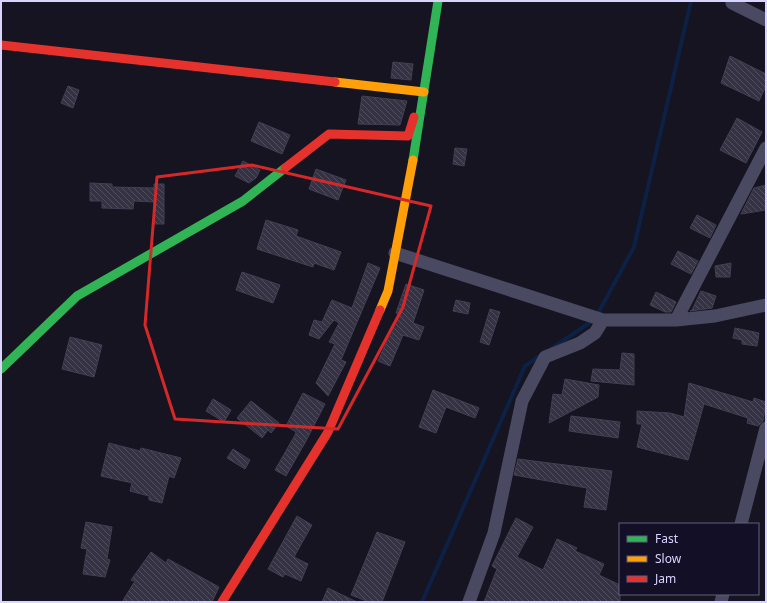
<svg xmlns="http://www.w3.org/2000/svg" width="767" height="603" font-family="'Noto Sans',sans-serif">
	<defs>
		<pattern id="building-back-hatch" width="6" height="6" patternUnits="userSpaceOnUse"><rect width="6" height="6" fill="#343243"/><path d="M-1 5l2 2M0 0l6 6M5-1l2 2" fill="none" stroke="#514f5f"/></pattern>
	</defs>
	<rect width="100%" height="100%" fill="#161421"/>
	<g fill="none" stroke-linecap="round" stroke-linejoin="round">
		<path stroke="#0d2144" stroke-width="4" d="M551,349L595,319L634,247L691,1
			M422,602L525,366L540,356"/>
	</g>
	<path fill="url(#building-back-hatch)" stroke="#433f54" d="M730,56L766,74V86L759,101L721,83Z
		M393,62L413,64L411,80L391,78Z
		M68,86L79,90L73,108L61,103Z
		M362,96L407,101L400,125L358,124Z
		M737,118L762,132L746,163L720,150Z
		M259,122L290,135L282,154L251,141Z
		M455,148L467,149L464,166L453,164Z
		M243,161L260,170L256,178L249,183L235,176Z
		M316,169L346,180L338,200L309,189Z
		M90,183L112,184V187L154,188V184H164V224H154V202L134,201L133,209L102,208V201H90Z
		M766,185V210L741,214L754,188Z
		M697,215L716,225L710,238L690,228Z
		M266,220L298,230L296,236L341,252L334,270L314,263L313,267L257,249Z
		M678,251L698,261L691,274L671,264Z
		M368,263L380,268L341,360L346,362L328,396L316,383L335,344L329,342L339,323L334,320L319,339L309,335L314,320L322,322L332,300L352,308Z
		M731,263L730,277H716L715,266Z
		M242,272L280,285L273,303L236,290Z
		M406,284L424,290L413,323L424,327L419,340L403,335L390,366L378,361L399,314L396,313Z
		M701,291L716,296L712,308L690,311L692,310Z
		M656,292L676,302L671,312H665L650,305Z
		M456,300L470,303L468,314L453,311Z
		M490,309L500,312L489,345L480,342Z
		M735,328L759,333L757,346L742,344V340L733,338Z
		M70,337L102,345L94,377L62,369Z
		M622,353L634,354V385L591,381L593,369L620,370Z
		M565,379L599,385L598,397L549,423L553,394L562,395Z
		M689,383L753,402L754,398L766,402L763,421L758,426L747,423L748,418L704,404L688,460L637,447L642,424H637V411L670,413L684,417Z
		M433,390L479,408L475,418L446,407L436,433L419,427Z
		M303,393L325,404L306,441L286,476L275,470L295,435L296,432L286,426Z
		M213,399L231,410L224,422L206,411Z
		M251,401L279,423L271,433L268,430L262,438L237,418Z
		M571,416L620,422L618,438L569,431Z
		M109,443L140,451L141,448L181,458L174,478L169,476L162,503L149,500V496L130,491L132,483L101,476Z
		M233,449L250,460L245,469L227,458Z
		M518,459L612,471L606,510L584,507L587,488L514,475Z
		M297,516L312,525L294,557L308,564L301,581L285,574L283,577L268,569Z
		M516,518L533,527L517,557L543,570L557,539L577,548L575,551L604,564L599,575L620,585V602H484L497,569L492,566Z
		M86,522L112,527L107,559L110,560L105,577L83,574L87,549L81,548Z
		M377,532L405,542L382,602H369L351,595Z
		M151,552L166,563L168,559L219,587L212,602H122L135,581L131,580Z
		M328,588L357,602H322Z"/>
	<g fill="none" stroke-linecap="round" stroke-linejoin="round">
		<path stroke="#4a4962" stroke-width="13" d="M732,3L766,20
			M395,253L603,320H676L715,316L766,305
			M676,320L766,148
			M741,524L766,428
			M469,602L494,533L522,401L545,357L580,343L595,333L603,320
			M721,602L723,594"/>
		<path stroke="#30b455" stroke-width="9" d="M413,160L438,1
			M1,369L77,296L243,201L285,168"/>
		<path stroke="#ff9f0a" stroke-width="9" d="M335,82L424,92
			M380,310L388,291L413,160"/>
		<path stroke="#e5322d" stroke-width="9" d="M1,45L335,82
			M285,168L329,134L408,136L414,117
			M222,602L328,432L380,310"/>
	</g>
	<path fill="none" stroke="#d62828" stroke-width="3" stroke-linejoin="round" d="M252,165L431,206L403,307L338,429L175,419L145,325L157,177Z"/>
	<rect width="767" height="603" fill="none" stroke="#d9d4ff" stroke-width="4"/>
	<rect x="619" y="523" width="140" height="72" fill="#130f26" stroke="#625e7d"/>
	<rect x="627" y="536" width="20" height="6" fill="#30b455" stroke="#625e7d"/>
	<text x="655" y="543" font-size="12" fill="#d9d4ff">Fast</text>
	<rect x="627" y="556" width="20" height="6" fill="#ff9f0a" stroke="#625e7d"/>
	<text x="655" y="563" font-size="12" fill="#d9d4ff">Slow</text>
	<rect x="627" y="576" width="20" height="6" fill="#e5322d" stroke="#625e7d"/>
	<text x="655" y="583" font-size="12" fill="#d9d4ff">Jam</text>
</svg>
